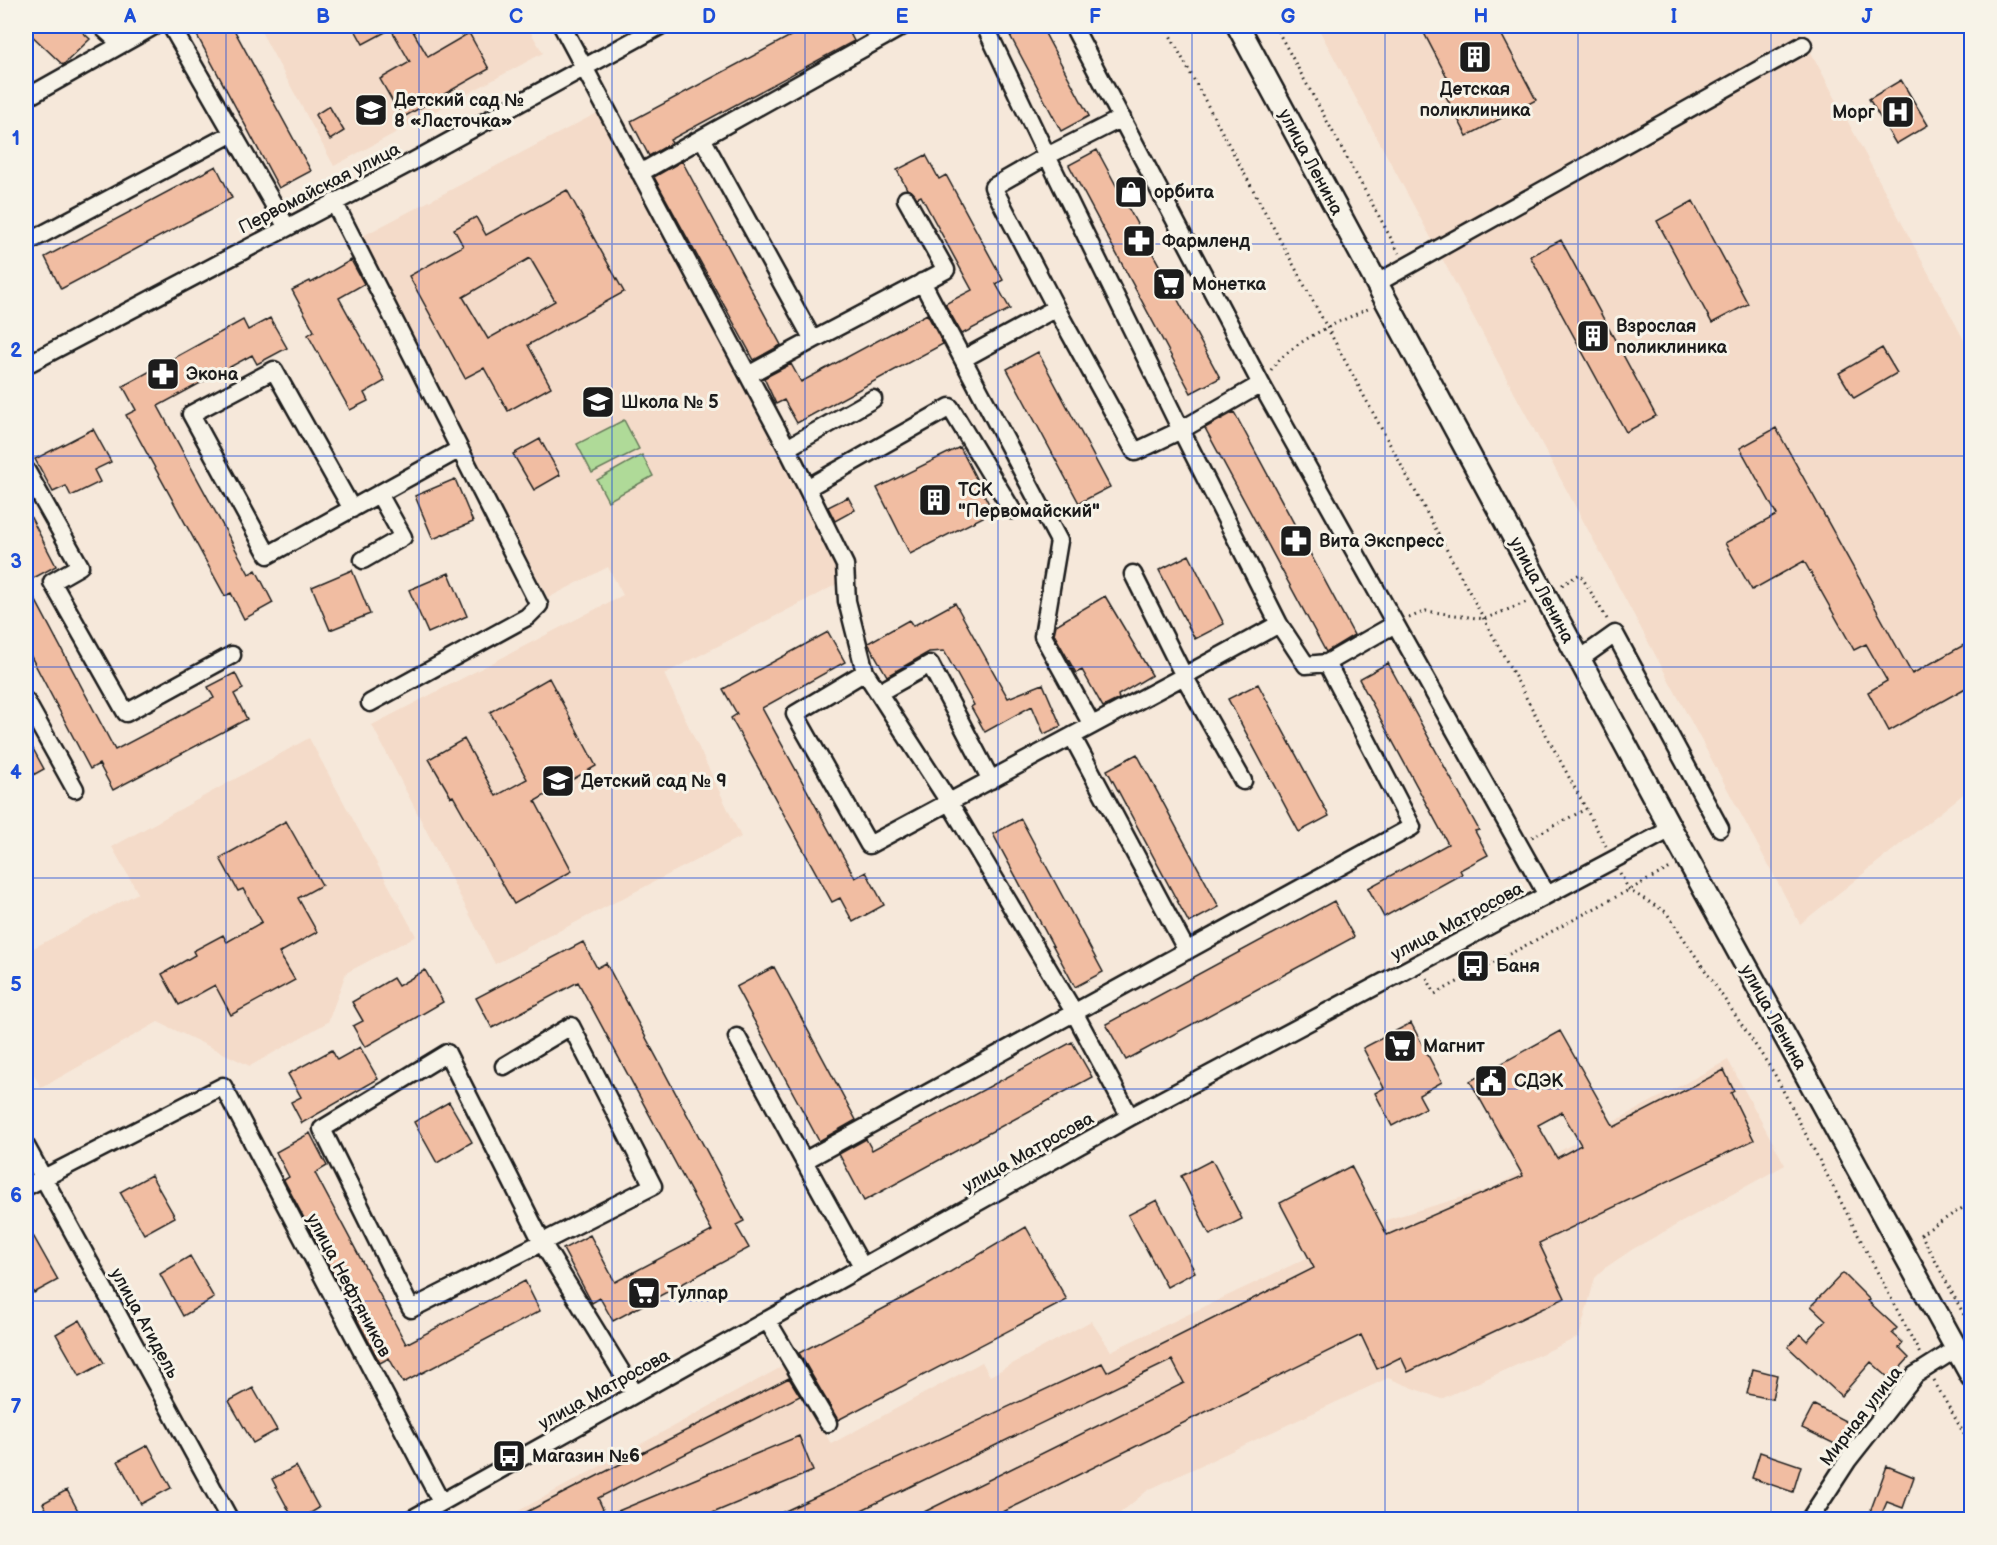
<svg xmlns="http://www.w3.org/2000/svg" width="1997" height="1545" font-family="'Balsamiq Sans',sans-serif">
	<rect width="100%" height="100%" fill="#f6e8da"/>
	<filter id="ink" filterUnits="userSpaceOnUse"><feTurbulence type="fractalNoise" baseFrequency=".0167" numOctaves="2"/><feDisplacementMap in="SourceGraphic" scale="12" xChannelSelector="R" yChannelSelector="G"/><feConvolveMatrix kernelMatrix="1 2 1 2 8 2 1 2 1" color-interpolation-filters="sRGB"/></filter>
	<g filter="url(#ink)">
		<path fill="#f4dbc9" d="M258,26H527L543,53L334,166Z
			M1317,26H1797L1972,355L1971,788L1800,924Z
			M599,112L845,580L664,674L741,837L495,964L372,725L623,595L608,567L548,598L359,238Z
			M309,738L416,936L346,973L328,1022L250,1066L158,1022L41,1088L26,1060V952L138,893L112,847Z
			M1728,1060L1785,1165L1633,1249L1605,1268L1595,1278L1579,1337L1441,1399L1388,1378L1148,1490L1113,1519L502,1520L787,1364L831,1444L982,1362L990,1376L1091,1321L1111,1351L1389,1219L1490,1189Z"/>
		<path fill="#afda98" stroke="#667b5a" stroke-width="1.5" d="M624,420L639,449L592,473L577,444Z
			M642,455L653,476L608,501L597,480Z"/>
		<path fill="#f1bda2" stroke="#1c1c1c" stroke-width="1.5" fill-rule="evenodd" d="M26,26H76L90,39L63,65L26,30Z
			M192,26H232L311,171L279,188Z
			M353,26H410L428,57L469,33L489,69L402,118L380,79L410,62L391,29L363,44Z
			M809,26H846L854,41L670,140L672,143L649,156L631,121Z
			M1005,26H1041L1089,116L1061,131Z
			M1433,26H1497L1536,100L1467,136L1441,87L1450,83L1423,31Z
			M1901,80L1928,125L1896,144L1869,99Z
			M329,106L344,131L330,140L315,115Z
			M1097,150L1220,378L1191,393L1069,165Z
			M926,155L939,179L946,175L1003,280L996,284L1010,309L962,334L945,304L972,290L921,196L917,198L907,189L897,170Z
			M682,161L781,345L754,360L654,177Z
			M216,166L232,198L61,289L45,257Z
			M567,190L624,292L528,345L551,387L508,411L484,368L465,378L409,276L463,246L454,229L476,217L486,235ZM530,258L555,301L488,339L463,297Z
			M1693,201L1748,304L1712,323L1657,221Z
			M1561,240L1656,416L1626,432L1530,256Z
			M351,260L364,284L339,298L385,381L364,393L368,401L350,410L308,335L314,331L292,290L310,281L311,283Z
			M927,314L943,344L797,423L784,400L776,404L764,378L791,364L801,382Z
			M270,318L287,348L257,364L252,355L158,406L249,574L256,570L273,603L244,619L231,593L225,596L126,415L136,410L123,386L243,320L248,330Z
			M1882,348L1897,373L1854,398L1839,373Z
			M1038,352L1110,487L1079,503L1007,369Z
			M1234,412L1354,635L1326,652L1205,428Z
			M1776,428L1912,674L1971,641V685L1889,731L1868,692L1887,681L1866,644L1854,650L1804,561L1752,590L1725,543L1777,515L1740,448Z
			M93,429L111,462L94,470L100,482L71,496L66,486L53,492L35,459Z
			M540,439L560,475L534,490L513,454Z
			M960,447L993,512L910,554L877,488Z
			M455,479L473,522L433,539L415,496Z
			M848,497L855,510L835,521L828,507Z
			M26,508L56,566L26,582L115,750L214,698L208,687L235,673L243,689L234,694L247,719L113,790L99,764L90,769L26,647Z
			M1189,555L1224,624L1195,639L1159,570Z
			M352,570L370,614L330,630L312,587Z
			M449,573L467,616L428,633L409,590Z
			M1105,596L1152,675L1118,695L1119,699L1103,707L1082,670L1076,673L1054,634L1056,625Z
			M955,603L1008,698L1043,684L1061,726L1044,734L1032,706L985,732L971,707L974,705L944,651L929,652L887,676L868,643L909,620L913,626Z
			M828,632L845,662L762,708L855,878L866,872L884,905L853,922L840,898L832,902L731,718L737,714L723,689Z
			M1388,663L1479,830L1475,831L1488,855L1460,870L1462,874L1384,917L1368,888L1448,844L1359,679Z
			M549,678L596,766L535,801L572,871L514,904L453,796L451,797L429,759L464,739L496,796L527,779L490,712Z
			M1258,684L1329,816L1299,832L1228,699Z
			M26,736L44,769L26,779Z
			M1137,754L1219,907L1189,923L1107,770Z
			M1021,819L1103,972L1075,987L993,834Z
			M286,821L322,885L298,898L317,932L279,953L295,980L231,1015L215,985L179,1005L162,974L195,955L193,951L223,935L227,942L262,922L243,889L238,891L220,858Z
			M1334,901L1354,937L1126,1060L1106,1024Z
			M583,942L597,968L606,963L744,1221L736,1225L749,1248L613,1321L600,1298L592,1303L563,1249L590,1235L615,1282L712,1231L578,982L492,1028L476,998Z
			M774,967L856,1120L819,1141L736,987Z
			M425,970L443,1002L365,1047L353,1026L363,1021L352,1002L393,978L398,986Z
			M1411,1023L1442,1082L1419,1095L1426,1108L1392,1126L1375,1093L1384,1088L1363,1048Z
			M1560,1031L1614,1127L1724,1070L1734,1091L1731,1093L1754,1140L1539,1243L1565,1298L1408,1372L1401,1357L1377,1369L1361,1335L987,1520H908L1184,1383L1172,1360L841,1520H766L1102,1363L1107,1372L1314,1268L1280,1203L1351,1166L1387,1235L1523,1176L1470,1081ZM1562,1112L1581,1145L1557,1158L1538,1125Z
			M1072,1042L1092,1077L864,1201L839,1154L866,1139L872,1150Z
			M360,1047L378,1079L302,1123L291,1102L301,1097L288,1074L332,1050L337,1060Z
			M449,1102L472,1142L437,1163L414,1122Z
			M310,1133L327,1166L315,1173L406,1344L525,1281L540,1311L403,1383L389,1358L380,1363L284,1180L289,1177L276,1152Z
			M1212,1160L1242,1219L1210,1235L1181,1176Z
			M151,1175L175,1217L144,1234L120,1192Z
			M1157,1200L1195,1272L1167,1287L1128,1215Z
			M26,1223L58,1280L34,1293L26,1279Z
			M1026,1227L1067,1300L838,1420L799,1353L928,1285Z
			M190,1256L214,1298L183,1316L160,1274Z
			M1843,1273L1870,1300L1868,1301L1897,1328L1892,1333L1903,1343L1899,1348L1909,1358L1890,1379L1871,1362L1841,1396L1788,1347L1800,1334L1807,1341L1826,1320L1811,1306Z
			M80,1320L104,1363L80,1376L56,1334Z
			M1753,1369L1777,1375L1772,1399L1747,1394Z
			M789,1378L800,1396L598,1498L606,1516L799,1436L813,1471L696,1520H511Z
			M253,1388L277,1430L253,1443L229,1401Z
			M1814,1405L1853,1425L1841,1447L1802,1428Z
			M148,1445L171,1488L141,1504L118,1461Z
			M1760,1452L1801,1466L1793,1492L1752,1478Z
			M296,1466L319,1508L299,1520H294L272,1479Z
			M1887,1466L1914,1477L1903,1508L1887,1502L1879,1520H1867Z
			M67,1490L83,1520H52L43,1503Z"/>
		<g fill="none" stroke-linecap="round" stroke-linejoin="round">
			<defs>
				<path id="minor" d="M101,26L121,44
					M171,26L286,226
					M562,26L787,448L873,399
					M903,26L702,138L813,340L946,270L906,199
					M985,26L1047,156L993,187L1056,308
					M1073,26L1261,384L1547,895
					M26,98L154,26
					M640,173L702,138
					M334,202L539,605L527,617L370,703
					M26,243L233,133
					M922,282L1059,541L1043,636L1092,725
					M1377,283L1803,45
					M963,359L1056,308L1135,452L1181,430L1047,156L1122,118
					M26,365L408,164L660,26
					M748,375L813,340
					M1261,384L1181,430L1279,624
					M787,448L807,488
					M26,470L80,566L52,582L126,713L232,655
					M352,509L274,370L191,414L268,555L460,449
					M1012,510L950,407L807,488L845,565L847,601L865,672L949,802L1074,1012L1130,1117
					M363,560L403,537L379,494
					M1580,659L1615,634L1720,828
					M865,672L795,714L869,845L1184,676L1133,574
					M880,692L930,664L991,780
					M26,701L75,789
					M1072,736L1187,951
					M1243,781L1184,676L1279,624L1306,665L1327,663L1395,624
					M737,1037L804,1161
					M504,1066L571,1026L653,1186L411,1309L322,1129L447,1053L543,1244L635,1394
					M26,1146L230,1520
					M26,1187L223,1086L441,1502
					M862,1266L804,1161L1412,827L1327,663
					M767,1320L828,1423
					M410,1520L1130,1117L1671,829
					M1809,1520L1848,1460L1915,1375L1956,1349"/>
				<path id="major" d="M1238,26L1671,829L1972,1377"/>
			</defs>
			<use href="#minor" stroke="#1c1c1c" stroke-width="21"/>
			<use href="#major" stroke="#1c1c1c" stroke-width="26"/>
			<path stroke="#1c1c1c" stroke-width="3" stroke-dasharray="1.5 4.5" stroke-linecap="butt" d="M1165,26L1606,846
				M1275,26L1399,253
				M1271,370C1290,342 1338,322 1368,309
				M1562,585L1580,574L1607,619
				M1409,618L1426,611L1484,619L1527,602
				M1532,837L1586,809
				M1620,873L1629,890L1666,912L1774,1073L1920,1354
				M1427,978L1435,994L1670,868
				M1972,1202L1921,1234L1972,1330
				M1934,1381L1972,1448"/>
			<use href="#minor" stroke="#f7f3e8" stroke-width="16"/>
			<use href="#major" stroke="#f7f3e8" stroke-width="21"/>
		</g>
	</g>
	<path fill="none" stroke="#1d4ed8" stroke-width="1.5" stroke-opacity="0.55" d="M226,26V1520M419,26V1520M612,26V1520M805,26V1520M998,26V1520M1192,26V1520M1385,26V1520M1578,26V1520M1771,26V1520M26,244H1972M26,456H1972M26,667H1972M26,878H1972M26,1089H1972M26,1301H1972"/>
	<defs>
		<symbol id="building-square" viewBox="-11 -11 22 22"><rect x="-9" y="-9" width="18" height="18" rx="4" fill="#1c1c1c" stroke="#f7f3e8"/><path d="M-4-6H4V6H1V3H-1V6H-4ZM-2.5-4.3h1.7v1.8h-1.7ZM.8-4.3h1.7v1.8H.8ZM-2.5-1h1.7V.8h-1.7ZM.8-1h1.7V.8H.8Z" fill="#fff"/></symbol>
		<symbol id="school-square" viewBox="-11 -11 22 22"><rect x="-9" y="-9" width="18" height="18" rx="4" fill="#1c1c1c" stroke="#f7f3e8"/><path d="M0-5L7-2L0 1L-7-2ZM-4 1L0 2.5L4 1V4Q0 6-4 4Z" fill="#fff"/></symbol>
		<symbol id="hospital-square" viewBox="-11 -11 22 22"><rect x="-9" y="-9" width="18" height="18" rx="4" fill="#1c1c1c" stroke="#f7f3e8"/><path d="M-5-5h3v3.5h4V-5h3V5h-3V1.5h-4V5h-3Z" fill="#fff"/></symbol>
		<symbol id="shop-square" viewBox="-11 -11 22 22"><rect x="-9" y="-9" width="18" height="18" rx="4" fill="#1c1c1c" stroke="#f7f3e8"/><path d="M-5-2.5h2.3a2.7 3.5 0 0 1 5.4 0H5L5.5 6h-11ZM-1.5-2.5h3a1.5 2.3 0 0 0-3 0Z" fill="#fff"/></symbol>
		<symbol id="pharmacy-square" viewBox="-11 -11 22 22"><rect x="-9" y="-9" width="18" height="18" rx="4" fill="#1c1c1c" stroke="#f7f3e8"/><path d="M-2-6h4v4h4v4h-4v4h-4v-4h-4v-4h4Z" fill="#fff"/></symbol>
		<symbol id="supermarket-square" viewBox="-11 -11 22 22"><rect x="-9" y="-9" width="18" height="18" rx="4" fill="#1c1c1c" stroke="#f7f3e8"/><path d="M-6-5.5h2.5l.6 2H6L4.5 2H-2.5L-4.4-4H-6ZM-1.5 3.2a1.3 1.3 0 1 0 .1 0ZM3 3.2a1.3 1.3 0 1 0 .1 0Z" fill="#fff"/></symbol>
		<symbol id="bus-square" viewBox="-11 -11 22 22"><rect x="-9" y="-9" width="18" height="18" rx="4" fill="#1c1c1c" stroke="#f7f3e8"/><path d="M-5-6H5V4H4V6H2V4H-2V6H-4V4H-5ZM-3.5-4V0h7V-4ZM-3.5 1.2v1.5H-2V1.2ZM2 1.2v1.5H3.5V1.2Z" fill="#fff"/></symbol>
		<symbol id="civic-square" viewBox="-11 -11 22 22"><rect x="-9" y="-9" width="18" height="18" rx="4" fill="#1c1c1c" stroke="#f7f3e8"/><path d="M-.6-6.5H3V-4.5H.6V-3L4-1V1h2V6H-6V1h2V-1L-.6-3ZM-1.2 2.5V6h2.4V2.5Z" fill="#fff"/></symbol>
	</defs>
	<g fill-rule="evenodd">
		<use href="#building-square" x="1456" y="38" width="38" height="38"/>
		<use href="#school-square" x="352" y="91" width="38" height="38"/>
		<use href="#hospital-square" x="1879" y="93" width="38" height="38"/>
		<use href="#shop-square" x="1112" y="173" width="38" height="38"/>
		<use href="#pharmacy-square" x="1120" y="222" width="38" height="38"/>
		<use href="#supermarket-square" x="1150" y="265" width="38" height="38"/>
		<use href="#building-square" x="1574" y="317" width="38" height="38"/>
		<use href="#pharmacy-square" x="144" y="355" width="38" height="38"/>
		<use href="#school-square" x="579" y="383" width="38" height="38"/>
		<use href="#building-square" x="916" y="481" width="38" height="38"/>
		<use href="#pharmacy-square" x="1277" y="522" width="38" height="38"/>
		<use href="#school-square" x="539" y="762" width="38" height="38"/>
		<use href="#bus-square" x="1454" y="947" width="38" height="38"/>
		<use href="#supermarket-square" x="1381" y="1027" width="38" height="38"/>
		<use href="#civic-square" x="1472" y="1062" width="38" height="38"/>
		<use href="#supermarket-square" x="625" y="1274" width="38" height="38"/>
		<use href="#bus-square" x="490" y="1437" width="38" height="38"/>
	</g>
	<g text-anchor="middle" stroke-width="6" stroke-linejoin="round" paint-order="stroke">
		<g font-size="18" font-weight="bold" fill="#1c1c1c" stroke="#f7f3e8" text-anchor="start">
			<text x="1475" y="95" text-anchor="middle">Детская<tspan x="1475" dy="21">поликлиника</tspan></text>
			<text x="394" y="106">Детский сад №<tspan x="394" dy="21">8 «Ласточка»</tspan></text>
			<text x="1875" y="118" text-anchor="end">Морг</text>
			<text x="1154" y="198">орбита</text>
			<text x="1162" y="247">Фармленд</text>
			<text x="1192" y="290">Монетка</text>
			<text x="1616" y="332">Взрослая<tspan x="1616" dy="21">поликлиника</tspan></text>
			<text x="186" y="380">Экона</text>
			<text x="621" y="408">Школа № 5</text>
			<text x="958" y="496">ТСК<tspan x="958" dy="21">"Первомайский"</tspan></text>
			<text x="1319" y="547">Вита Экспресс</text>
			<text x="581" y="787">Детский сад № 9</text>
			<text x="1496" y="972">Баня</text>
			<text x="1423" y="1052">Магнит</text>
			<text x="1514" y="1087">СДЭК</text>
			<text x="667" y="1299">Тулпар</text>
			<text x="532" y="1462">Магазин №6</text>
		</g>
		<g font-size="18" fill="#1c1c1c" stroke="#f7f3e8">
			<text transform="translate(1311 162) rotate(62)" y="6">улица Ленина</text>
			<text transform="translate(319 188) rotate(-27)" y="6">Первомайская улица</text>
			<text transform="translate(1542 590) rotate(62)" y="6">улица Ленина</text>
			<text transform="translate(1457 921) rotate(-28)" y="6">улица Матросова</text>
			<text transform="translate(1774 1017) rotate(61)" y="6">улица Ленина</text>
			<text transform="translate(1028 1152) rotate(-29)" y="6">улица Матросова</text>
			<text transform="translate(349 1285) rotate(62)" y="6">улица Нефтяников</text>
			<text transform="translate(145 1323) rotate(61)" y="6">улица Агидель</text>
			<text transform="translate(604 1389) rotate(-29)" y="6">улица Матросова</text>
			<text transform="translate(1861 1416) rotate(-52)" y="6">Мирная улица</text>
		</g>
	</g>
	<rect width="1997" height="1545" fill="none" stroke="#f7f3e8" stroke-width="66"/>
	<rect x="33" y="33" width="1931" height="1479" fill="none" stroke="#1d4ed8" stroke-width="2"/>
	<g font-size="20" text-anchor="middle" font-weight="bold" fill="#1d4ed8">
		<text x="130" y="23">A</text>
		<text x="323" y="23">B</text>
		<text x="516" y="23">C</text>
		<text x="709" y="23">D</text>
		<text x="902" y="23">E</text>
		<text x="1095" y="23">F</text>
		<text x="1288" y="23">G</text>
		<text x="1481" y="23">H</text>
		<text x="1674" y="23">I</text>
		<text x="1867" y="23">J</text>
		<text x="16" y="145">1</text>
		<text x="16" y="357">2</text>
		<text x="16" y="568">3</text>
		<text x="16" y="779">4</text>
		<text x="16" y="991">5</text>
		<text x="16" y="1202">6</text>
		<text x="16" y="1413">7</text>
	</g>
</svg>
